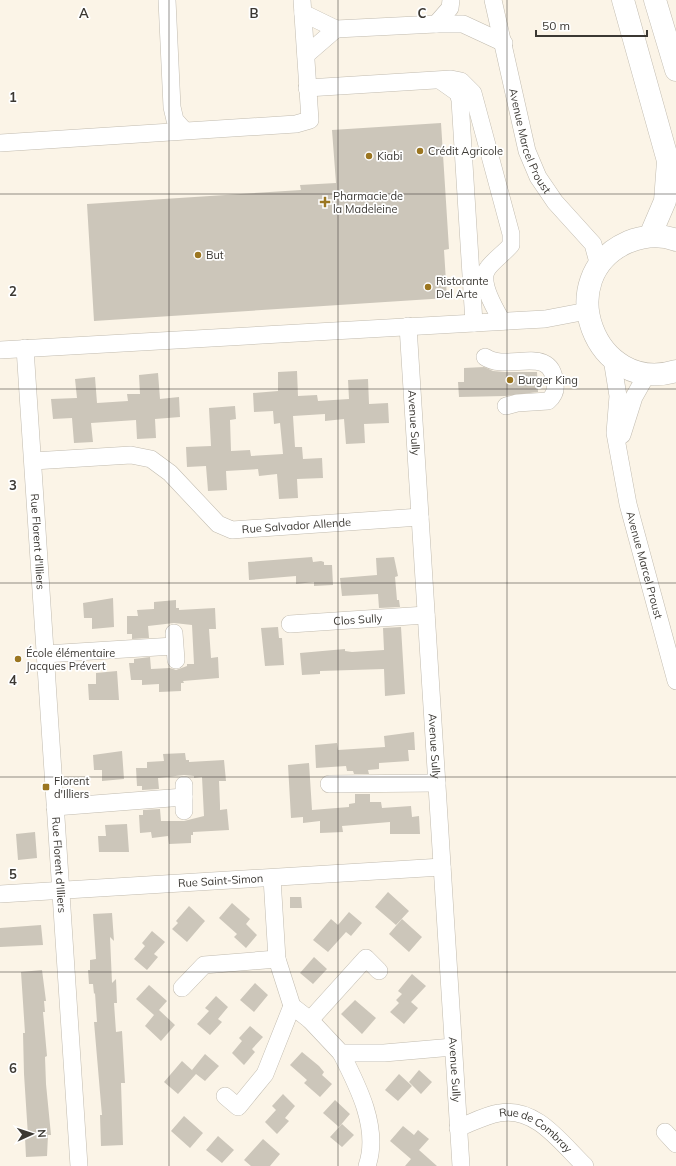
<svg xmlns="http://www.w3.org/2000/svg" width="676" height="1166" font-family="Mulish,sans-serif">
	<rect width="100%" height="100%" fill="#fbf4e7"/>
	<path fill="#ccc6ba" d="M441,123L449,249L444,250L447,298L94,321L87,204L301,190L300,185L336,183L332,130Z
		M484,367L493,371L505,372H537L538,392L505,396L459,397L458,382H464V368Z
		M297,371L298,396L317,395L318,401L349,399L348,380L368,379L369,404L388,403L389,423L364,424L365,443L346,444L344,419L325,421V414L293,416L295,447H302L303,459L322,458L323,478L297,479L298,498L279,499L277,474L259,476L258,469L226,471L227,490L208,491L206,466L187,467L186,447L211,446L209,408L235,406L236,419L230,420L231,451L250,450L251,456L283,454L280,423L274,424L273,411L254,412L253,393L278,391V372Z
		M158,373L160,399L179,397L180,417L155,419L156,438L137,439L136,420L91,423L93,442L74,443L72,418L53,419L51,399L77,398L75,379L95,377L97,403L128,401L127,394H140L139,375Z
		M312,557L313,562L321,561L324,562V565H332L333,585L314,586V582L296,584V576L249,580L248,562Z
		M394,557L398,576L395,577L397,600H399L400,607L379,608L378,594L342,596L340,578L377,575L376,558Z
		M113,598L114,627L92,629V618H84L83,603Z
		M176,600V608H179V610L215,608L216,629H209L211,658L218,657L219,678L183,681L184,683H181V691L159,692V684L142,685V680H131L129,663H134V659L150,657L151,669L170,668L176,670L187,666V664H194L192,625L174,623L148,626L149,638L132,639V634H127V616H138L137,610L154,609V602Z
		M278,627L279,638H282L284,665L265,666L261,628Z
		M401,627L405,694L385,696L384,669L320,671V674L302,675L300,653L345,649V651L352,652L384,650L383,628Z
		M117,671L119,700H89L88,684H96V673Z
		M414,732L415,750H408L409,761L379,763V769L368,770L369,774H354L353,771H347L346,766L316,768L315,745L337,743L338,750L385,747L384,736Z
		M122,751L124,779L102,781V770H94L93,755Z
		M185,753L186,760H189V762L224,760L226,781H219L220,805V810L227,809L229,830L193,832V835H191V843L169,844L168,836L152,838L151,832L140,833L139,815H143V810L160,809L161,821H184L204,816L202,777L194,778V776L184,775L158,778L159,789L142,790V786H137L136,768H147V762L164,761L163,754Z
		M309,763L312,810L349,807V804L355,803V794H370V802H381L382,808L411,806L412,817L419,816L420,834H390V822L342,826L343,832L320,833V821L303,823V817L291,818L288,765Z
		M127,824L129,852H99L98,836H106L105,825Z
		M35,832L37,858L18,860L16,834Z
		M388,892L409,911L396,925L375,907Z
		M290,897H301L302,908H290Z
		M232,903L250,919L246,924L257,935L246,948L234,937L237,934L219,918Z
		M189,906L205,921L187,942L172,929L178,923L176,921Z
		M349,912L362,923L351,936L346,932L328,952L313,940L331,919L338,925Z
		M112,913L114,941L110,937L112,983L116,979L117,1003H114L116,1032L122,1031L125,1083H121L123,1145L101,1146L100,1115H102L101,1104L94,1022H97L95,993L94,994L93,984H89L88,970H90V960L96,959L93,914Z
		M402,919L422,937L409,952L389,934Z
		M41,925L43,945L0,947V928Z
		M152,931L165,942L154,954L158,957L147,970L134,959L145,946L142,943Z
		M314,957L327,969L313,984L300,973Z
		M42,970L46,1001H44L45,1012H43L47,1056L45,1057L46,1084L51,1135H48L47,1156L26,1157L25,1137L28,1136L24,1074L23,1033H25L21,972Z
		M412,974L426,986L411,1002L418,1008L404,1024L390,1012L399,1003L396,1000L402,994L398,991Z
		M255,983L268,995L254,1012L240,1000Z
		M149,985L167,1001L159,1010L175,1025L161,1041L145,1026L154,1015L136,999Z
		M216,996L228,1007L218,1019L222,1022L210,1035L197,1024L209,1011L205,1008Z
		M355,1000L376,1018L362,1034L341,1014Z
		M250,1026L263,1037L252,1049L255,1052L244,1065L232,1053L242,1041L239,1038Z
		M302,1052L319,1066L324,1072L322,1075L332,1084L320,1097L304,1083L307,1080L290,1065Z
		M205,1054L219,1066L205,1081L196,1074L178,1094L164,1082L182,1061L193,1071L192,1070Z
		M419,1070L432,1082L421,1094L409,1082Z
		M399,1074L412,1086L398,1101L385,1090Z
		M283,1094L295,1106L285,1118L289,1121L277,1134L265,1122L276,1110L272,1106Z
		M335,1100L350,1114L339,1127L323,1113Z
		M184,1116L203,1133L190,1148L171,1131Z
		M342,1124L354,1135L342,1147L330,1137Z
		M403,1126L414,1135L418,1130L429,1139L419,1150L437,1166H405L411,1159L390,1141Z
		M218,1136L234,1150L222,1163L206,1150Z
		M263,1139L280,1154L270,1166H251L244,1160Z"/>
	<g fill="none" stroke-linecap="round" stroke-linejoin="round">
		<defs>
			<g id="minor">
				<path d="M167,0L172,107L175,120L184,130"/>
				<path id="s1" d="M493,0L527,151L538,177L555,202L593,244L599,266"/>
				<path d="M303,13L336,29L436,24H463L504,43"/>
				<path d="M436,24L450,8L451,0"/>
				<path d="M306,55L336,29"/>
				<path d="M441,81L458,93L460,100L474,323"/>
				<path d="M307,88L451,79L461,81L473,93L511,234V245C505,252 493,261 488,268C478,281 495,309 502,321"/>
				<path d="M0,143L296,124L310,120L302,0"/>
				<path id="s2" d="M408,326L461,1166"/>
				<path id="s3" d="M25,348L79,1166"/>
				<path d="M0,350L545,319L587,311"/>
				<path d="M485,357C508,373 553,342 555,385C556,391 553,397 548,401L517,403L506,406"/>
				<path id="s4" d="M612,359L618,396L615,433L628,504L676,681"/>
				<path d="M622,435L634,397L647,374"/>
				<path id="s5" d="M33,461L131,455L151,459L170,473L218,524L232,530L420,517"/>
				<path id="s6" d="M290,624L426,615"/>
				<path d="M174,633L176,660"/>
				<path d="M45,654L174,646"/>
				<path d="M329,784L437,783"/>
				<path d="M55,807L184,797"/>
				<path d="M184,811V785"/>
				<path d="M272,878L277,959L292,1006L310,1020L341,1053H384L453,1047"/>
				<path id="s7" d="M0,894L442,867"/>
				<path d="M182,988L204,965L277,959"/>
				<path d="M310,1020L366,958L379,971"/>
				<path d="M341,1053C358,1086 380,1129 367,1166"/>
				<path d="M225,1096L238,1107L265,1074L292,1006"/>
				<path id="s8" d="M458,1128C471,1123 486,1115 499,1113C536,1106 561,1143 585,1166"/>
				<path d="M665,1132L676,1144"/>
			</g>
			<path id="major" d="M623,0L668,161L665,201L650,236
				M655,0L676,70
				M676,240C661,234 643,236 628,242C550,276 595,396 676,371"/>
		</defs>
		<use href="#minor" stroke="#c1bbaf" stroke-width="18"/>
		<use href="#major" stroke="#c1bbaf" stroke-width="23"/>
		<use href="#minor" stroke="#fff" stroke-width="17"/>
		<use href="#major" stroke="#fff" stroke-width="22"/>
	</g>
	<path fill="none" stroke="#3b3833" stroke-width="1" stroke-opacity="0.55" d="M169,0V1166M338,0V1166M507,0V1166M0,194H676M0,389H676M0,583H676M0,777H676M0,972H676"/>
	<g fill="#9b7621" stroke="#fff" stroke-width="1.5">
		<circle cx="420" cy="151" r="4"/>
		<circle cx="369" cy="156" r="4"/>
		<path d="M323 196h4v4h4v4h-4v4h-4v-4h-4v-4h4z"/>
		<circle cx="198" cy="255" r="4"/>
		<circle cx="428" cy="287" r="4"/>
		<circle cx="510" cy="380" r="4"/>
		<circle cx="18" cy="659" r="4"/>
		<rect x="42" y="783" width="8" height="8" rx="2"/>
	</g>
	<g text-anchor="middle" stroke-width="3.5" stroke-linejoin="round" paint-order="stroke">
		<g font-size="11" fill="#3b3833" stroke="#fff">
			<text dy="4" stroke="none"><textPath href="#s1" startOffset="146">Avenue Marcel Proust</textPath></text>
			<text dy="4" stroke="none"><textPath href="#s2" startOffset="97">Avenue Sully</textPath></text>
			<text dy="4" stroke="none"><textPath href="#s5" startOffset="292">Rue Salvador Allende</textPath></text>
			<text dy="4" stroke="none"><textPath href="#s3" startOffset="194">Rue Florent d'Illiers</textPath></text>
			<text dy="4" stroke="none"><textPath href="#s4" startOffset="210">Avenue Marcel Proust</textPath></text>
			<text dy="4" stroke="none"><textPath href="#s6" startOffset="68">Clos Sully</textPath></text>
			<text dy="4" stroke="none"><textPath href="#s2" startOffset="421">Avenue Sully</textPath></text>
			<text dy="4" stroke="none"><textPath href="#s3" startOffset="518">Rue Florent d'Illiers</textPath></text>
			<text dy="4" stroke="none"><textPath href="#s7" startOffset="221">Rue Saint-Simon</textPath></text>
			<text dy="4" stroke="none"><textPath href="#s2" startOffset="745">Avenue Sully</textPath></text>
			<text dy="4" stroke="none"><textPath href="#s8" startOffset="86">Rue de Combray</textPath></text>
		</g>
		<g font-size="11" fill="#3b3833" stroke="#fff" text-anchor="start">
			<text x="428" y="155">Crédit Agricole</text>
			<text x="377" y="160">Kiabi</text>
			<text x="333" y="200">Pharmacie de<tspan x="333" dy="13">la Madeleine</tspan></text>
			<text x="206" y="259">But</text>
			<text x="436" y="285">Ristorante<tspan x="436" dy="13">Del Arte</tspan></text>
			<text x="518" y="384">Burger King</text>
			<text x="26" y="657">École élémentaire<tspan x="26" dy="13">Jacques Prévert</tspan></text>
			<text x="54" y="785">Florent<tspan x="54" dy="13">d'Illiers</tspan></text>
		</g>
	</g>
	<g font-size="13" text-anchor="middle" font-weight="bold" fill="#3b3833" stroke="#fff" stroke-width="3.5" stroke-linejoin="round" paint-order="stroke">
		<text x="84" y="18">A</text>
		<text x="254" y="18">B</text>
		<text x="422" y="18">C</text>
		<text x="13" y="102">1</text>
		<text x="13" y="296">2</text>
		<text x="13" y="490">3</text>
		<text x="13" y="685">4</text>
		<text x="13" y="879">5</text>
		<text x="13" y="1073">6</text>
	</g>
	<g transform="translate(32 1134) rotate(87)" stroke="#ffffff" stroke-width="3" paint-order="stroke">
	<path d="M0-3L7 15L0 10L-7 15Z" fill="#3b3833"/>
	<text y="-6" font-size="11" font-weight="bold" text-anchor="middle" fill="#3b3833">N</text>
	</g>
	<path d="M536 30v6h111v-6" fill="none" stroke="#3b3833" stroke-width="2"/>
	<text x="542" y="30" font-size="12" fill="#3b3833" stroke="#ffffff" stroke-width="3" paint-order="stroke">50 m</text>
</svg>
